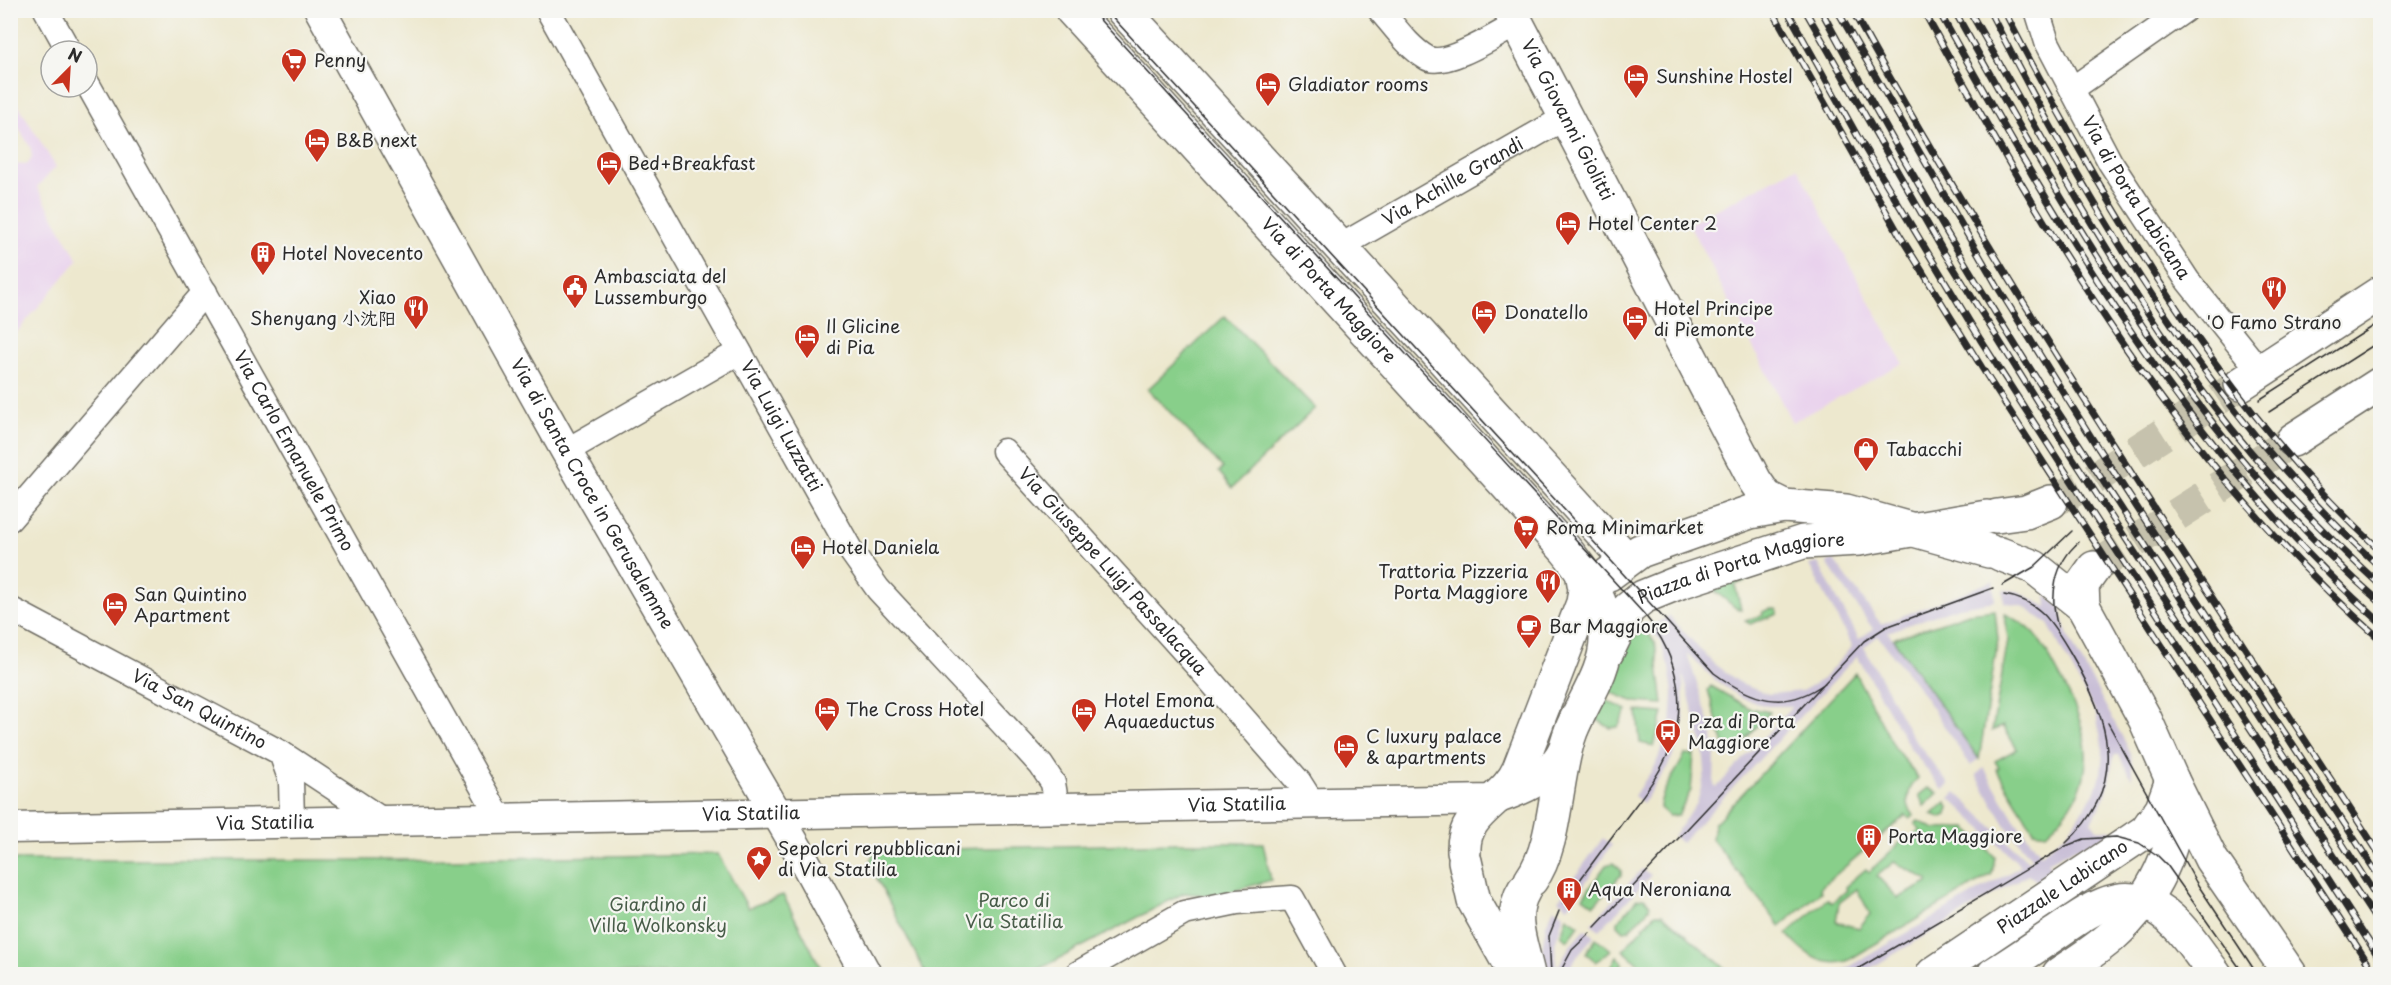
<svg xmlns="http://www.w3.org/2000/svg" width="2391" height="985" font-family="'Playpen Sans','LXGW WenKai TC',sans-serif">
	<rect width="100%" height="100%" fill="#f6f6f2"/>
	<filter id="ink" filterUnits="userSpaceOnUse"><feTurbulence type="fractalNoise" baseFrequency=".0167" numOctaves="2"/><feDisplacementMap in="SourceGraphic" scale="12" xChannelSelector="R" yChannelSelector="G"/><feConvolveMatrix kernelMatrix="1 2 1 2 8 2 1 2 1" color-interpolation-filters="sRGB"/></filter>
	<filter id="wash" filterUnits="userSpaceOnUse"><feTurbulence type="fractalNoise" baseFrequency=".008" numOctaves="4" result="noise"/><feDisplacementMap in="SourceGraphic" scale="24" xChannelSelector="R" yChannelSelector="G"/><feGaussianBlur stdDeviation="1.35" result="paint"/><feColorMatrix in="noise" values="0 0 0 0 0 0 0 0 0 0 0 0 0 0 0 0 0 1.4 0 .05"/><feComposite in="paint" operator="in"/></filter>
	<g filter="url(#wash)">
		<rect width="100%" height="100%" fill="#ede8ce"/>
		<path fill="#e9d2ed" d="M11,93L56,167L37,187L78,260L11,339V165L28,164L32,157L30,147L11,114Z
			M1797,167L1903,363L1792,422L1689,224Z"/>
		<path fill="#c9bfd7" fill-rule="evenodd" d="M1834,560L1881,624L1993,581L1995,601L1958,607L1888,632L1979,759L1971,766L1915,683L1878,636L1864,647L1910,733L1949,785L1943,790L1910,748L1857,656L1681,843L1673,836L1697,803L1705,772L1703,747L1683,674L1684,719L1678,745L1668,766L1643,803L1634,796L1655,766L1671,726L1673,693L1669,667L1660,641L1650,627L1669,616L1714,664L1743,685L1769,694L1802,691L1823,679L1852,646L1809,565L1818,563L1859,639L1873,629L1826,562ZM1687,653L1715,680L1743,699L1767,706H1790L1791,708L1716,788L1714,785L1715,750L1709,721Z
			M2003,590L2018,591L2047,607L2046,595L2060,606L2068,636L2131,753L2132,779L2119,755H2114L2107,792L2092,822L2097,829L2113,830L2098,842L2071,850L2048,862L2055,871L2039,883L2028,874L1861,974H1837L2021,866L1950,798L1956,792L2028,861L2032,859L2006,826L1976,775L1984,768L2014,819L2041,854L2067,833L2094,793L2101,773L2103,751L2096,714L2048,624L2023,606L2004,602Z
			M1603,838L1612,845L1568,907L1558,900Z
			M1642,869L1651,875L1600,930L1591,924Z
			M1554,908L1564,914L1555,943L1556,965H1559L1569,947L1585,929L1594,936L1577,956L1567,974H1544L1540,949H1542L1546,925Z"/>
		<path fill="#88cf8a" stroke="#5a7d5a" stroke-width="1.5" fill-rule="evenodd" d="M1225,316L1315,408L1232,488L1219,472L1223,468L1148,389Z
			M1766,566L1769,571L1735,585L1741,609L1736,608L1715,591L1716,585Z
			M1770,609H1776L1778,614L1750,624L1745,621L1763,615L1762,612Z
			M1995,610L1998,640L1979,759L1893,639L1969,613Z
			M2005,614C2039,629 2041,643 2058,673C2091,733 2104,783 2046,833L2034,831L1996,769L1999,768L1995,761L2017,749L2003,726L1992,731L2008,640Z
			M1645,629L1655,643L1663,704L1634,702L1610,692L1607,686L1629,642Z
			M1855,673L1895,748L1918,778C1908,788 1903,804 1914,815L1910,819L1906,815L1820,888L1821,892L1780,926L1712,839L1714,824Z
			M1711,686L1749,708L1770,712L1735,751L1725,749L1708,690Z
			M1601,698L1627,710L1618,727L1610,728L1591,716Z
			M1637,711L1663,713L1654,746L1640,743Z
			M1685,754L1694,755L1691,790L1678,815L1669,816L1660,808C1660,790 1678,772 1685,754Z
			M1928,788L1938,793L1924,806L1919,795Z
			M1946,802L1949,807L1947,815L1940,818L1932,815Z
			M1918,821L1935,829L1967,828L1995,857L1992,874L1847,961C1822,968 1802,952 1787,934L1827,899L1832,903L1847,890L1845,887L1866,869L1869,872L1904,839L1907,842L1920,830L1915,824ZM1894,862L1928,880V883L1898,898L1877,876ZM1857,889L1870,914L1859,928L1836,922L1839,903Z
			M1175,843H1263L1271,880L1217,896L1184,893L1030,974H926L869,863L875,851Z
			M718,854L748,908L783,895L824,974H11V860H397Z
			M1613,863L1621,870V875L1594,905L1583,897L1606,865Z
			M1644,898L1650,904L1649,909L1629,930L1624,931L1618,925V921L1637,899Z
			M1655,914H1662L1727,970L1722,974H1651L1623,950Z
			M1567,917L1579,925L1568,940L1561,935Z
			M1596,938L1611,950L1596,962L1586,953Z
			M1617,956L1623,963L1618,970L1623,974H1613L1610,969Z"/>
	</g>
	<g filter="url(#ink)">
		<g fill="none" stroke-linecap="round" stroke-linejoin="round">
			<path stroke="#c6c2ad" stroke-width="33" stroke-dasharray="33 16" stroke-linecap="butt" d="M2051,502L2081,487L2241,384
				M2094,568L2293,440"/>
			<defs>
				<g id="minor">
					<path d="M46,10L69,51"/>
					<path id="s1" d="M548,10L851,551L878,589L1041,765L1053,783L1057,807"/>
					<path d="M1380,10C1394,26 1409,48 1427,58C1446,68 1498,34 1517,24"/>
					<path id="s2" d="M2037,10L2047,42L2110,162L2188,281L2260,371"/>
					<path id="s3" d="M87,83L499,817"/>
					<path d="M2072,89L2185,10"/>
					<path id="s4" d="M1341,246L1566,117"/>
					<path d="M566,451L739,352"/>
					<path id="s5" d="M1004,451L1201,670L1299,782L1313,804"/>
					<path d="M10,519L205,292"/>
					<path id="s6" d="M10,609L281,753L381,819"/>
					<path d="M281,753L291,781L292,822"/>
					<path d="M1077,974L1184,913L1237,902L1292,898L1334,974"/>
				</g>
				<g id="tertiary">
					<path id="s7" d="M320,10L566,451L805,862L866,974"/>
					<path id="s8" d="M10,828L1492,800C1529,788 1548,780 1566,745"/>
				</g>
				<g id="secondary">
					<path id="s9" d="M1072,10L1565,549C1587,576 1606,602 1606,638C1607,670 1582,703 1571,731C1554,775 1558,843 1531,880"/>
					<path d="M1123,10L1626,559"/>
					<path id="s10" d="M1510,10L1755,481L1766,497L1784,506"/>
					<path d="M2241,384L2380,293"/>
					<path d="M2293,440L2380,384"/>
					<path d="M1997,516L2026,512L2051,502"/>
					<path d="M2000,554L2034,567L2083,606L2145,719L2172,780L2211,859L2290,974"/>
					<path d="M1609,574L1640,551L1750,512L1784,506L1846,511L1989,551"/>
					<path d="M2083,606L2082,585L2094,568"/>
					<path id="s11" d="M1607,652L1628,609L1643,597L1680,582L1803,542L1859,539L1987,517"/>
					<path d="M1464,851C1462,811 1505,802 1519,769L1583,603L1585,589L1582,572"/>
					<path d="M1465,861L1474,901L1515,974"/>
					<path d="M1524,890C1508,916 1522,946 1528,974"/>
					<path id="s12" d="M1933,974L2146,831L2162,808L2172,780"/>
					<path d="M1994,974C2015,961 2035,947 2056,933C2099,903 2133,879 2178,926C2192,941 2203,959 2215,974"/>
					<path d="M2059,974C2077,962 2096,950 2112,936C2150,902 2184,843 2174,791"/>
				</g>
			</defs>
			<use href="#minor" stroke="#6f6d64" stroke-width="27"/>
			<use href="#tertiary" stroke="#6f6d64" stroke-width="33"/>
			<use href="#secondary" stroke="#6f6d64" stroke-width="36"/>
			<use href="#minor" stroke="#fff" stroke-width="24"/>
			<use href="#tertiary" stroke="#fff" stroke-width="30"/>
			<use href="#secondary" stroke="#fff" stroke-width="33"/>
			<path stroke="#2b2b2b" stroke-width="1.5" d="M1091,10L1644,614C1679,656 1691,712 1664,762C1653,785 1635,805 1620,826C1601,851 1582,877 1563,903
				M1106,10L1714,673C1751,700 1784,713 1825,683
				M2259,400L2380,322
				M2269,412L2380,341
				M2003,585L2034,567L2072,531
				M2004,595C2040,600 2053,624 2070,652C2109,718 2131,783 2066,843
				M2058,627C2049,597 2054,563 2079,542
				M2108,723L2196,882L2257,974
				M1595,927L1864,641L1886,627L1993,588
				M1551,974L1549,936L1559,911
				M1559,974L1572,950L1590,933
				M1849,974L2066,846L2084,839L2116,837L2139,843L2157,855L2167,865L2244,974"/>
			<defs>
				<path id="rail" d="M1772,10L1899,234L1989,379L2375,974
					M1787,10L1858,137L1980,339L2380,959
					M1805,10L1943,251L2065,446L2380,926
					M1821,10C1900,156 1984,300 2075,438C2176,593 2280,746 2380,902
					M1837,10L2000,291L2098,448L2380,878
					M1852,10C2013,302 2199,576 2380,855
					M1923,10C2050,241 2180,464 2380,639
					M1938,10C2062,231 2189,453 2380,622
					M1954,10C2073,223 2195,441 2380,602
					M1969,10C2046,144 2119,282 2213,405C2263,471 2320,530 2380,585
					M1989,10C2092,212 2211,414 2380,567
					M2004,10C2028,59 2055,106 2082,154C2164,298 2257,437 2380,550"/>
			</defs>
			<use href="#rail" stroke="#2b2b2b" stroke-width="7"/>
			<use href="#rail" stroke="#f6f6f2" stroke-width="4.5" stroke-dasharray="14" stroke-linecap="butt"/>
		</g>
	</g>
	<defs>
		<symbol id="supermarket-pin" viewBox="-11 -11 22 30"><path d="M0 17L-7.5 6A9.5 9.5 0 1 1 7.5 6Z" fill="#c8321e" stroke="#f6f6f2"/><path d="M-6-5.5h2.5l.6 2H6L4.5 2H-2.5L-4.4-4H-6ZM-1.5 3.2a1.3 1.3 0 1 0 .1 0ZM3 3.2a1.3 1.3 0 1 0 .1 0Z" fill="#fff"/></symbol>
		<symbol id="hotel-pin" viewBox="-11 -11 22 30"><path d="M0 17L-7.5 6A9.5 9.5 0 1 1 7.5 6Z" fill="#c8321e" stroke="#f6f6f2"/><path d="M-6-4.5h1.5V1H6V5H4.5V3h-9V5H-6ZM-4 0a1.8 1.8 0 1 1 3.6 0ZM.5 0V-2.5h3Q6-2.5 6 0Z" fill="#fff"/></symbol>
		<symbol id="building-pin" viewBox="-11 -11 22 30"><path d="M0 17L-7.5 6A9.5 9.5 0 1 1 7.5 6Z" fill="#c8321e" stroke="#f6f6f2"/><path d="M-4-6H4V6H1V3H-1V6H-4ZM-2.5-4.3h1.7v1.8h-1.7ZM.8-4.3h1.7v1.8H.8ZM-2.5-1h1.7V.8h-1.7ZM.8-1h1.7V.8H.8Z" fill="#fff"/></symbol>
		<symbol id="civic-pin" viewBox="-11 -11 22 30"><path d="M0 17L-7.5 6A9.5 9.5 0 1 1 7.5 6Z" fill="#c8321e" stroke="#f6f6f2"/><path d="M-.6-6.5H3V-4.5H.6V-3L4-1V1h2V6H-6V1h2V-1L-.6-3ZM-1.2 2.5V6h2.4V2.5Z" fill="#fff"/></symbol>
		<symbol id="restaurant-pin" viewBox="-11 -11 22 30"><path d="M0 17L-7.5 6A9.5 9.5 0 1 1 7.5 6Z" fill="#c8321e" stroke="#f6f6f2"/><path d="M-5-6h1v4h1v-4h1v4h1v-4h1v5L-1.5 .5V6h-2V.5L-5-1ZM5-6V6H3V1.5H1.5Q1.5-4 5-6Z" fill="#fff"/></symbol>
		<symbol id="shop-pin" viewBox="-11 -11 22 30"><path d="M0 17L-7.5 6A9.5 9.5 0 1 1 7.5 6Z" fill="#c8321e" stroke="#f6f6f2"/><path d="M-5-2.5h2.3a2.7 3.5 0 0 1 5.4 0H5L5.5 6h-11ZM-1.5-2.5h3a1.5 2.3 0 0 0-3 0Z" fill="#fff"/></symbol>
		<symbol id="cafe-pin" viewBox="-11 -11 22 30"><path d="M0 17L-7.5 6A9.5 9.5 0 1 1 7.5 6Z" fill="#c8321e" stroke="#f6f6f2"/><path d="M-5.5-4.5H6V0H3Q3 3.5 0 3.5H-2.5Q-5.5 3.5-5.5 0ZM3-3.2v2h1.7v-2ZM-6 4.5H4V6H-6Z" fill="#fff"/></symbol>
		<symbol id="bus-pin" viewBox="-11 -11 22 30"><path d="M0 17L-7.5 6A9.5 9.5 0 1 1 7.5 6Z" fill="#c8321e" stroke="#f6f6f2"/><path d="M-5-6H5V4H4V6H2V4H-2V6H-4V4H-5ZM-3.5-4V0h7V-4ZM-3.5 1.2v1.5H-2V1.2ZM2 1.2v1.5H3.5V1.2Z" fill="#fff"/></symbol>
		<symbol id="sight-pin" viewBox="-11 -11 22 30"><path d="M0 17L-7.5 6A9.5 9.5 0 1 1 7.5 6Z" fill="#c8321e" stroke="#f6f6f2"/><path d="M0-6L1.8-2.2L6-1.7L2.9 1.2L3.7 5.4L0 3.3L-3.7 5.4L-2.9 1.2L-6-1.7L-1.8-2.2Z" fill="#fff"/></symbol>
	</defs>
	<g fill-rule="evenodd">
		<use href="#supermarket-pin" x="279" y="46" width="30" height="40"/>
		<use href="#hotel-pin" x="1621" y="62" width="30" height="40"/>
		<use href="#hotel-pin" x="1253" y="70" width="30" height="40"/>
		<use href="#hotel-pin" x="302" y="126" width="30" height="40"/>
		<use href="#hotel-pin" x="594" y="149" width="30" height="40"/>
		<use href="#hotel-pin" x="1553" y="209" width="30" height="40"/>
		<use href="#building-pin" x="248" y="239" width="30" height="40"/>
		<use href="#civic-pin" x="560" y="272" width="30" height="40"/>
		<use href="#restaurant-pin" x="2259" y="274" width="30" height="40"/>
		<use href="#restaurant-pin" x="401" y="293" width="30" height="40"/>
		<use href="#hotel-pin" x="1469" y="298" width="30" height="40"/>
		<use href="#hotel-pin" x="1620" y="304" width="30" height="40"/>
		<use href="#hotel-pin" x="792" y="322" width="30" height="40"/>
		<use href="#shop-pin" x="1851" y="435" width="30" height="40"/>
		<use href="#supermarket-pin" x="1511" y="513" width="30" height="40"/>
		<use href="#hotel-pin" x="788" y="533" width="30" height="40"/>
		<use href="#restaurant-pin" x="1533" y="567" width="30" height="40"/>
		<use href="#hotel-pin" x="100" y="590" width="30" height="40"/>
		<use href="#cafe-pin" x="1514" y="612" width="30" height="40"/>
		<use href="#hotel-pin" x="812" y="695" width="30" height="40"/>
		<use href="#hotel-pin" x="1069" y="696" width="30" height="40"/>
		<use href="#bus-pin" x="1653" y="717" width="30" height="40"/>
		<use href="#hotel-pin" x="1331" y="732" width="30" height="40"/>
		<use href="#building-pin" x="1854" y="822" width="30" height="40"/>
		<use href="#sight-pin" x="744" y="844" width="30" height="40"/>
		<use href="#building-pin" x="1554" y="875" width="30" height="40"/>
	</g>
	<g text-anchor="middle" stroke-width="4.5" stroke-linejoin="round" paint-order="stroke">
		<g font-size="18" fill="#2b2b2b" stroke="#f6f6f2" text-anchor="start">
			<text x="314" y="67">Penny</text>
			<text x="1656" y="83">Sunshine Hostel</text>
			<text x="1288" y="91">Gladiator rooms</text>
			<text x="336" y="147">B&amp;B next</text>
			<text x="628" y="170">Bed+Breakfast</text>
			<text x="1588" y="230">Hotel Center 2</text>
			<text x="282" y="260">Hotel Novecento</text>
			<text x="594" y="283">Ambasciata del<tspan x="594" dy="21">Lussemburgo</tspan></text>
			<text x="396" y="304" text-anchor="end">Xiao<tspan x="396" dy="21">Shenyang 小沈阳</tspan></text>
			<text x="1654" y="315">Hotel Principe<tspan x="1654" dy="21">di Piemonte</tspan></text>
			<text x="1504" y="319">Donatello</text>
			<text x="2274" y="329" text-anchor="middle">'O Famo Strano</text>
			<text x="826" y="333">Il Glicine<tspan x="826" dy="21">di Pia</tspan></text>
			<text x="1886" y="456">Tabacchi</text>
			<text x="1546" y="534">Roma Minimarket</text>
			<text x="822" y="554">Hotel Daniela</text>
			<text x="1528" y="578" text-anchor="end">Trattoria Pizzeria<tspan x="1528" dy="21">Porta Maggiore</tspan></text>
			<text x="134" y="601">San Quintino<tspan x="134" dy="21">Apartment</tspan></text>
			<text x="1549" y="633">Bar Maggiore</text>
			<text x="1104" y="707">Hotel Emona<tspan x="1104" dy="21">Aquaeductus</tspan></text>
			<text x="846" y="716">The Cross Hotel</text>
			<text x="1688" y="728">P.za di Porta<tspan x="1688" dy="21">Maggiore</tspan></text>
			<text x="1366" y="743">C luxury palace<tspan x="1366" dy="21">&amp; apartments</tspan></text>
			<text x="1888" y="843">Porta Maggiore</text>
			<text x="778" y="855">Sepolcri repubblicani<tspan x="778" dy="21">di Via Statilia</tspan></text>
			<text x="1588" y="896">Aqua Neroniana</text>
		</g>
		<g font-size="18" fill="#2b2b2b" stroke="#f6f6f2">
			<text dy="6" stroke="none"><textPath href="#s10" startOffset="124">Via Giovanni Giolitti</textPath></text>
			<text dy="6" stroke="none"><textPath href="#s4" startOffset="129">Via Achille Grandi</textPath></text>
			<text dy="6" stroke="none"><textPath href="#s2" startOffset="213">Via di Porta Labicana</textPath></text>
			<text dy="6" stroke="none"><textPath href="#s9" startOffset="380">Via di Porta Maggiore</textPath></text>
			<text dy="6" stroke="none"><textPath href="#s1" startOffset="477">Via Luigi Luzzatti</textPath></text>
			<text dy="6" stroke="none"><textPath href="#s3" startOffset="422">Via Carlo Emanuele Primo</textPath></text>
			<text dy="6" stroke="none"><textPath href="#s7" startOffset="555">Via di Santa Croce in Gerusalemme</textPath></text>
			<text dy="6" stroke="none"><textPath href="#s5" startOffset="162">Via Giuseppe Luigi Passalacqua</textPath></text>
			<text dy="6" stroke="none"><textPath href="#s11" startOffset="170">Piazza di Porta Maggiore</textPath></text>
			<text dy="6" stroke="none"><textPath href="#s6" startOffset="214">Via San Quintino</textPath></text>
			<text dy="6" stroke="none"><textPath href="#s8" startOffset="1227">Via Statilia</textPath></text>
			<text dy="6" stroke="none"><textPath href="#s8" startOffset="741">Via Statilia</textPath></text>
			<text dy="6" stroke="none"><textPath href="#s8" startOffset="255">Via Statilia</textPath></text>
			<text dy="6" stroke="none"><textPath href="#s12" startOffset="156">Piazzale Labicano</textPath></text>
		</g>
		<g font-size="18" fill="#475c48" stroke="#f6f6f2">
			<text x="1014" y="907">Parco di<tspan x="1014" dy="21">Via Statilia</tspan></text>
			<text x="658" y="911">Giardino di<tspan x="658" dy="21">Villa Wolkonsky</tspan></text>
		</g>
	</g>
	<rect width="2391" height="985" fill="none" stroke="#f6f6f2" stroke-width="36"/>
	<g transform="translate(69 69) rotate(24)"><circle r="28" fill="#f6f6f2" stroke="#a5a5a2" stroke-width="1.5"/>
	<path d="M0-4.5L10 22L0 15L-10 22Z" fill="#c8321e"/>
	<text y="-9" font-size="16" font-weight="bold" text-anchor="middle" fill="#2b2b2b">N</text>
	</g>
</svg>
